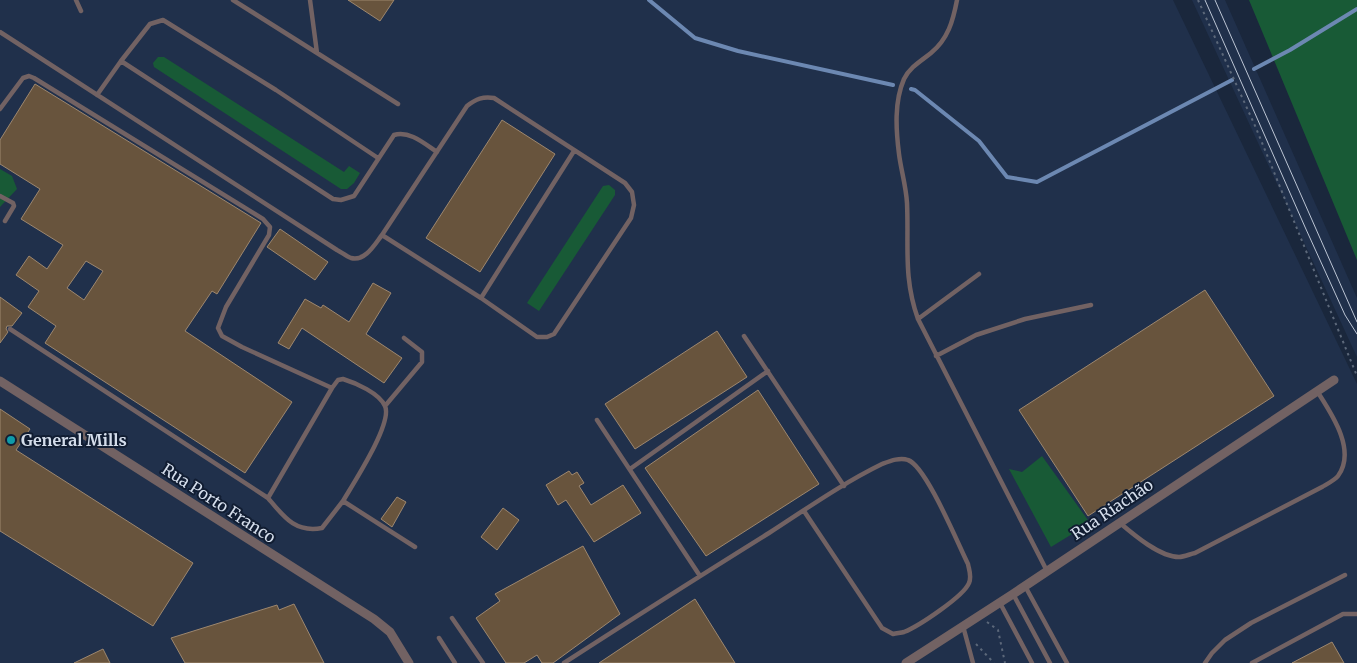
<svg xmlns="http://www.w3.org/2000/svg" width="1357" height="663" font-family="Merriweather,serif">
	<rect width="100%" height="100%" fill="#1a273c"/>
	<path fill="#20304b" d="M0,0H1173L1357,384V663H0Z
		M1192,0H1225L1357,298V357Z"/>
	<path fill="#185a36" d="M1249,0H1357V260Z
		M158,57H164L344,172L349,166L360,173L354,183L347,189H341L154,67L153,63Z
		M0,169L12,176L17,189L0,207Z
		M609,185L615,190V195L539,311L527,303L603,186Z
		M1042,456L1090,523L1051,547L1009,469L1022,472Z"/>
	<g fill="none" stroke-linecap="round" stroke-linejoin="round">
		<path stroke="#6c88b2" stroke-width="4" d="M649,0L695,38L738,51L893,85
			M1254,69L1290,50L1357,9
			M911,89L915,90L979,141L1007,177L1037,182L1232,80"/>
	</g>
	<path fill="#68543d" stroke="#9d876f" fill-rule="evenodd" d="M348,0H394L380,21Z
		M35,84L261,223L217,294L212,291L185,331L292,402L245,473L45,343L56,326L28,307L39,291L16,275L29,256L47,269L63,245L21,219L40,189L0,164V140ZM86,261L103,271L84,300L67,288Z
		M502,120L555,154L480,272L426,238Z
		M280,229L328,262L315,280L267,247Z
		M373,283L391,293L366,334L402,358L384,383L302,328L289,349L278,343L305,299L321,308L323,305L349,322Z
		M1205,290L1274,396L1088,516L1019,410Z
		M0,297L22,313L12,326H7L6,329L8,332L0,343Z
		M717,331L747,377L635,449L605,404Z
		M758,390L819,484L706,556L645,468Z
		M0,409L30,429L16,450L193,563L153,626L0,531Z
		M569,471L572,475L577,472L584,483L579,486L591,505L623,485L641,513L594,542L566,500L558,505L546,485Z
		M397,497L406,502L392,527L381,519Z
		M503,508L519,520L497,550L481,537Z
		M583,546L620,614L553,663H542L537,655L524,663H506L476,618L500,601L495,594Z
		M695,599L735,663H599Z
		M294,604L324,663H185L171,638L277,605L279,610Z
		M1332,642L1344,663H1292Z
		M103,649L110,663H74Z"/>
	<g fill="none" stroke-linecap="round" stroke-linejoin="round">
		<path stroke="#5c687a" stroke-width="2" stroke-dasharray="2.5 4" stroke-linecap="butt" d="M1198,0L1256,128L1357,376
			M987,622L998,630L1005,663
			M976,644L994,663"/>
		<path stroke="#726263" stroke-width="4.5" d="M76,0L81,11
			M233,0L398,104
			M310,0L317,53
			M957,0C953,21 948,39 931,53C921,61 910,67 904,79C894,102 896,130 899,154C901,170 906,186 907,203C909,245 903,277 918,319L1047,571
			M0,32L337,250C341,252 346,256 351,258C365,262 375,244 382,235L467,106C476,99 483,96 494,98L625,183L632,192L634,205L631,218L554,334L547,337H537L481,298L382,235
			M121,61L150,24L163,20L276,90L378,158
			M97,95L121,61L333,199L341,200L354,196L394,135C409,130 425,144 437,152
			M0,109L23,78L29,76L34,78L263,219L270,227L269,235L226,307L218,328L222,336L242,347L332,388
			M0,196L13,203L14,206L5,221
			M481,298L574,151
			M918,319L979,274
			M10,329L268,498C284,517 295,533 322,528L343,501L415,547
			M744,336L844,486
			M936,356L976,335L1025,319L1091,305
			M385,406L422,362V352L404,338
			M597,420L700,576
			M630,469L768,371
			M268,498L332,388L338,380L343,379C356,383 379,393 385,406C393,423 353,484 343,501
			M1120,523C1134,535 1160,557 1179,557C1184,557 1190,554 1195,553L1322,487C1327,484 1335,480 1338,476C1357,450 1331,413 1317,391
			M1025,586L1067,663
			M1013,594L1050,663
			M1000,603L1032,663
			M452,618L483,663
			M963,626L973,663
			M439,638L455,663
			M564,663C632,619 700,576 769,533C806,509 843,483 882,464C890,461 900,457 908,460C926,466 958,544 968,564C969,570 972,576 969,583C964,596 919,626 904,632C901,633 897,633 893,634L882,628L804,511
			M1205,663L1212,653L1225,640L1251,623L1345,575
			M1252,663L1343,614H1357"/>
		<path stroke="#726263" stroke-width="9" d="M0,381L374,619L390,632L409,663
			M906,663L1013,594L1334,380"/>
		<path stroke="#bcc5d4" stroke-width="1" d="M1205,0L1305,227L1345,315L1357,334
			M1215,0L1357,322"/>
	</g>
	<circle fill="#0f9aa8" stroke="#111d32" stroke-width="2" cx="11" cy="440" r="5"/>
	<g text-anchor="middle" stroke-width="4" stroke-linejoin="round" paint-order="stroke">
		<g font-size="16" font-weight="bold" fill="#d4ddeb" stroke="#111d32" text-anchor="start">
			<text x="21" y="446">General Mills</text>
		</g>
		<g font-size="16" fill="#d4ddeb" stroke="#111d32">
			<text transform="translate(219 503) rotate(33)" y="6">Rua Porto Franco</text>
			<text transform="translate(1112 509) rotate(-34)" y="6">Rua Riachão</text>
		</g>
	</g>
</svg>
